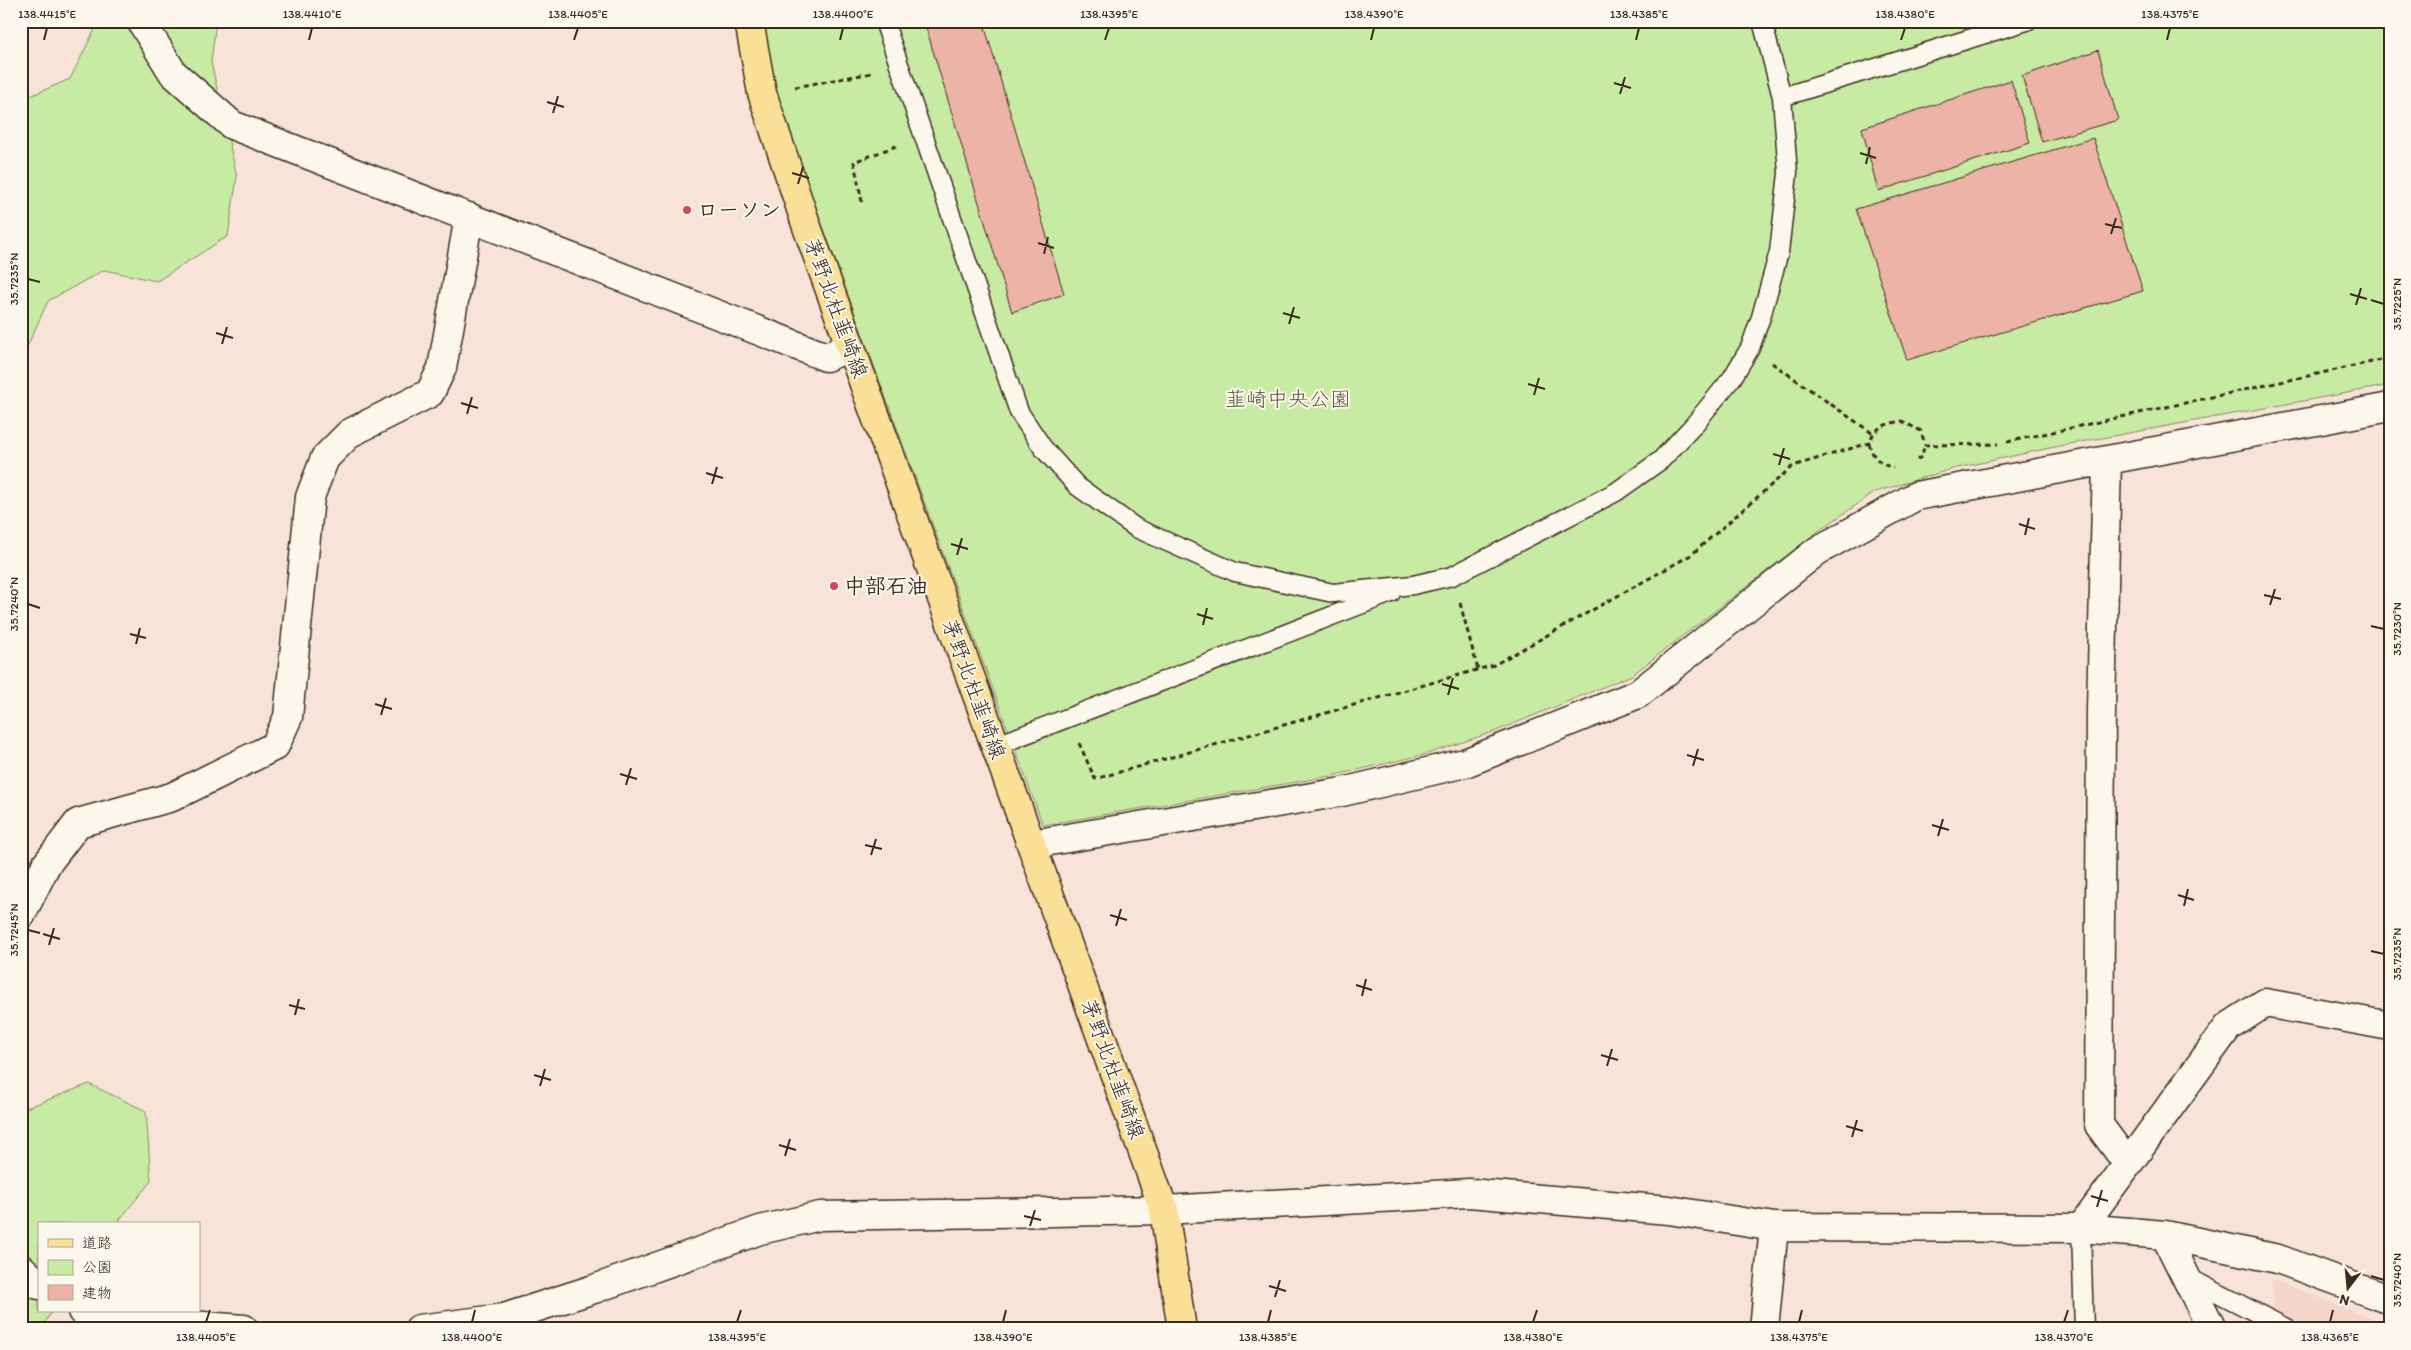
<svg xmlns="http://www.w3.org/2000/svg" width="2411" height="1350" font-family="Itim,'Klee One',sans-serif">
	<rect width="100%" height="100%" fill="#f7e3d7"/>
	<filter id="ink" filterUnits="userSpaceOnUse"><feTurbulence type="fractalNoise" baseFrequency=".02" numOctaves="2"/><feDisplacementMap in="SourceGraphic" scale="10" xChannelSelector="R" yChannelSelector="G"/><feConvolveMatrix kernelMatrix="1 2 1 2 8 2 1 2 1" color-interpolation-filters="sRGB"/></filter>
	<g filter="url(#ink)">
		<path fill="#f4d5c9" d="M2272,1279L2390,1326V1329H2274Z"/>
		<path fill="#c8eba4" stroke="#828a61" d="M99,21H216L211,62L237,177L228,236L157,281L104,270L48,301L21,360V100L70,79Z
			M763,21H2390V385L2064,445L1952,469L1875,492L1820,530L1632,675L1496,731L1427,754L1331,776L1043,825L780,110Z
			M89,1084L146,1111L151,1181L116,1224H39V1311H52L41,1329H21V1110Z"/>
		<path fill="#edb3a7" stroke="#3b2a1e" d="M924,21H983L1064,294L1012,312Z
			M2098,50L2118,120L2042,142L2022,76Z
			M2011,80L2030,143L1878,191L1862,128Z
			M2093,138L2143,291L1907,360L1856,209Z"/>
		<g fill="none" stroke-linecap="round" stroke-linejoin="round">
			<defs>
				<path id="lane" d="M884,21L1019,412L1043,448L1077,486L1136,528L1235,572L1333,593L1413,585L1452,576L1616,492L1661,460L1693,426L1732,378L1750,348L1761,317L1779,252L1788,173L1782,97L2027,21
					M1762,21L1782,97
					M995,746L1391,593
					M2081,1228L2084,1329
					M2187,1277L2288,1329"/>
				<path id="street" d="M141,21L173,73L232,125L826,357L850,347
					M1032,844L1342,792L1465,763L1638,694L1817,551L1916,496L2390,407
					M21,915L46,865L78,823L172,797L275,746L288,717L310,497L325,458L350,433L430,393L442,368L469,217
					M2128,1164L2228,1027L2265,1003L2390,1026
					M2081,1228L2128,1164L2099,1125L2101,710L2107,461
					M2165,1235L2212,1329
					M21,1268L39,1285
					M82,1311L109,1319L244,1329
					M419,1329L504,1318L594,1289L760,1230L820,1216L1164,1210L1469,1193L1669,1210L1774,1227L2081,1228L2165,1235L2278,1259L2390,1300
					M1764,1329L1774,1227"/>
				<path id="primary" d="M749,21L762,93L807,227L1164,1210L1182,1329"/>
			</defs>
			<use href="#lane" stroke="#3b2a1e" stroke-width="21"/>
			<use href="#street" stroke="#3b2a1e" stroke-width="31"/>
			<use href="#primary" stroke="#3b2a1e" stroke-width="31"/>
			<path stroke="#3b2a1e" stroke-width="3" stroke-dasharray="5 4" stroke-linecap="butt" d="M795,87L872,73
				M862,202L854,162L896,146
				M1772,363L1872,433
				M2007,442L2390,358
				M1869,443C1872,457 1880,464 1893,468
				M1917,460L1921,457L1925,445
				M1460,603L1478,670
				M1079,743L1095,779L1494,665L1691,555L1793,466L1869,443C1875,426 1886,424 1902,421L1921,431L1925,445L1998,444"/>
			<use href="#lane" stroke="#fbf7ec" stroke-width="18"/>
			<use href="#street" stroke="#fbf7ec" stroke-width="28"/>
			<use href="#primary" stroke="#fbdf96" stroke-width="28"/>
		</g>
	</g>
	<path fill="none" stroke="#3b2a1e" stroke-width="2" d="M44,40L47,28M309,40L312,28M574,40L578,28M840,40L843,28M1105,40L1109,28M1371,40L1374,28M1636,40L1639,28M1901,40L1905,28M2167,40L2170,28M1614,83L1631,88M1620,94L1625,77M547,102L564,107M553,113L558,96M1860,153L1876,158M1866,164L1870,147M792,173L809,178M798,184L803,167M2105,224L2122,228M2111,234L2116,218M1038,243L1054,248M1044,254L1048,237M28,279L40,282M2350,294L2367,299M2371,300L2384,304M2356,305L2361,288M1283,313L1300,318M1289,324L1294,307M216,333L233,338M222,344L227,327M1528,384L1545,389M1534,395L1539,378M461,403L478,408M467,414L472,397M1773,454L1790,459M1779,465L1784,448M706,473L723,478M712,484L717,467M2019,524L2035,529M2025,535L2029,518M951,544L968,549M957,555L962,538M2264,595L2281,599M28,604L40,608M2270,605L2275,589M1197,614L1213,619M1203,625L1207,608M2371,626L2384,629M130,634L146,638M136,644L140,628M1442,684L1459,689M1448,695L1453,678M375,704L392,709M381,715L386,698M1687,755L1704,760M1693,766L1698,749M620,774L637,779M626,785L631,768M1932,825L1949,830M1938,836L1943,819M865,845L882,849M871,855L876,839M2178,895L2194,900M2184,906L2188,889M1110,915L1127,920M1116,926L1121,909M28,930L40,933M43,934L60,939M49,945L54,928M2371,951L2384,954M1356,985L1372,990M1362,996L1366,979M289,1005L305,1009M295,1015L299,999M1601,1055L1618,1060M1607,1066L1612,1049M534,1075L551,1080M540,1086L545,1069M1846,1126L1863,1131M1852,1137L1857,1120M779,1145L796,1150M785,1156L790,1139M2091,1196L2108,1201M2097,1207L2102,1190M1024,1216L1041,1220M1030,1226L1035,1210M2371,1276L2384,1280M1269,1286L1286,1291M1275,1297L1280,1280M206,1322L210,1310M472,1322L475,1310M737,1322L741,1310M1003,1322L1006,1310M1268,1322L1271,1310M1533,1322L1537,1310M1799,1322L1802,1310M2064,1322L2068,1310M2330,1322L2333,1310"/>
	<g fill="#d1495b" stroke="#fbf7ec" stroke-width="2">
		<circle cx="687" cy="210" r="5"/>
		<circle cx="834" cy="586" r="5"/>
	</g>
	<g text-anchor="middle" stroke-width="4" stroke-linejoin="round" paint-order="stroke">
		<g font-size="21" font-weight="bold" fill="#3b2a1e" stroke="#fbf7ec" text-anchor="start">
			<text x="697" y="217">ローソン</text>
			<text x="844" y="593">中部石油</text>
		</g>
		<g font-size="21" fill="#3b2a1e" stroke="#fbf7ec">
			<text transform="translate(836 308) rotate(70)" y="7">茅野北杜韮崎線</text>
			<text transform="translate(974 689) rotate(70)" y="7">茅野北杜韮崎線</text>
			<text transform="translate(1113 1069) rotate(70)" y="7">茅野北杜韮崎線</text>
		</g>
		<g font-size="21" fill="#5e5a40" stroke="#fbf7ec">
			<text x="1288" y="406">韮崎中央公園</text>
		</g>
	</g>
	<rect width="2411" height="1350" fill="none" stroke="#fbf7ec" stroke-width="55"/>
	<rect x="38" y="1222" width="162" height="90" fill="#fbf7ec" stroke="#aea59a"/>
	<rect x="48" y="1239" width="25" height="8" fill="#fbdf96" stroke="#aea59a"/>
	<text x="82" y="1248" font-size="15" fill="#3b2a1e">道路</text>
	<rect x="48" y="1260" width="25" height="15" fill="#c8eba4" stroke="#aea59a"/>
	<text x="82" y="1272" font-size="15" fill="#3b2a1e">公園</text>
	<rect x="48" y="1285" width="25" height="15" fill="#edb3a7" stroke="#aea59a"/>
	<text x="82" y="1298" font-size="15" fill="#3b2a1e">建物</text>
	<g transform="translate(2348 1288) rotate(196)" stroke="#fbf7ec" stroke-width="4" paint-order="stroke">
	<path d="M0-4L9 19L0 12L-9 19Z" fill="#3b2a1e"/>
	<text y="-8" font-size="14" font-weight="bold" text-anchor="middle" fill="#3b2a1e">N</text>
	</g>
	<rect x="28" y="28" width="2356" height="1294" fill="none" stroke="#3b2a1e" stroke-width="2"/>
	<g font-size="12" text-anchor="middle" fill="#3b2a1e">
		<text x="47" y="18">138.4415°E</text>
		<text x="312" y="18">138.4410°E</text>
		<text x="578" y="18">138.4405°E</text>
		<text x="843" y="18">138.4400°E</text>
		<text x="1109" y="18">138.4395°E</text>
		<text x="1374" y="18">138.4390°E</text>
		<text x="1639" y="18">138.4385°E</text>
		<text x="1905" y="18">138.4380°E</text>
		<text x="2170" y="18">138.4375°E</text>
		<text transform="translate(14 279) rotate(-90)" y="4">35.7235°N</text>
		<text transform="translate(2397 304) rotate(-90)" y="4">35.7225°N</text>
		<text transform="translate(14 604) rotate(-90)" y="4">35.7240°N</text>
		<text transform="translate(2397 629) rotate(-90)" y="4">35.7230°N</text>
		<text transform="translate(14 930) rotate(-90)" y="4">35.7245°N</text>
		<text transform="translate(2397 954) rotate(-90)" y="4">35.7235°N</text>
		<text transform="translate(2397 1280) rotate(-90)" y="4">35.7240°N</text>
		<text x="206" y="1341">138.4405°E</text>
		<text x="472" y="1341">138.4400°E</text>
		<text x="737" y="1341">138.4395°E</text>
		<text x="1003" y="1341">138.4390°E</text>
		<text x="1268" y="1341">138.4385°E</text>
		<text x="1533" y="1341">138.4380°E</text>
		<text x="1799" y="1341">138.4375°E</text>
		<text x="2064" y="1341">138.4370°E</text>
		<text x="2330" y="1341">138.4365°E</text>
	</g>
</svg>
